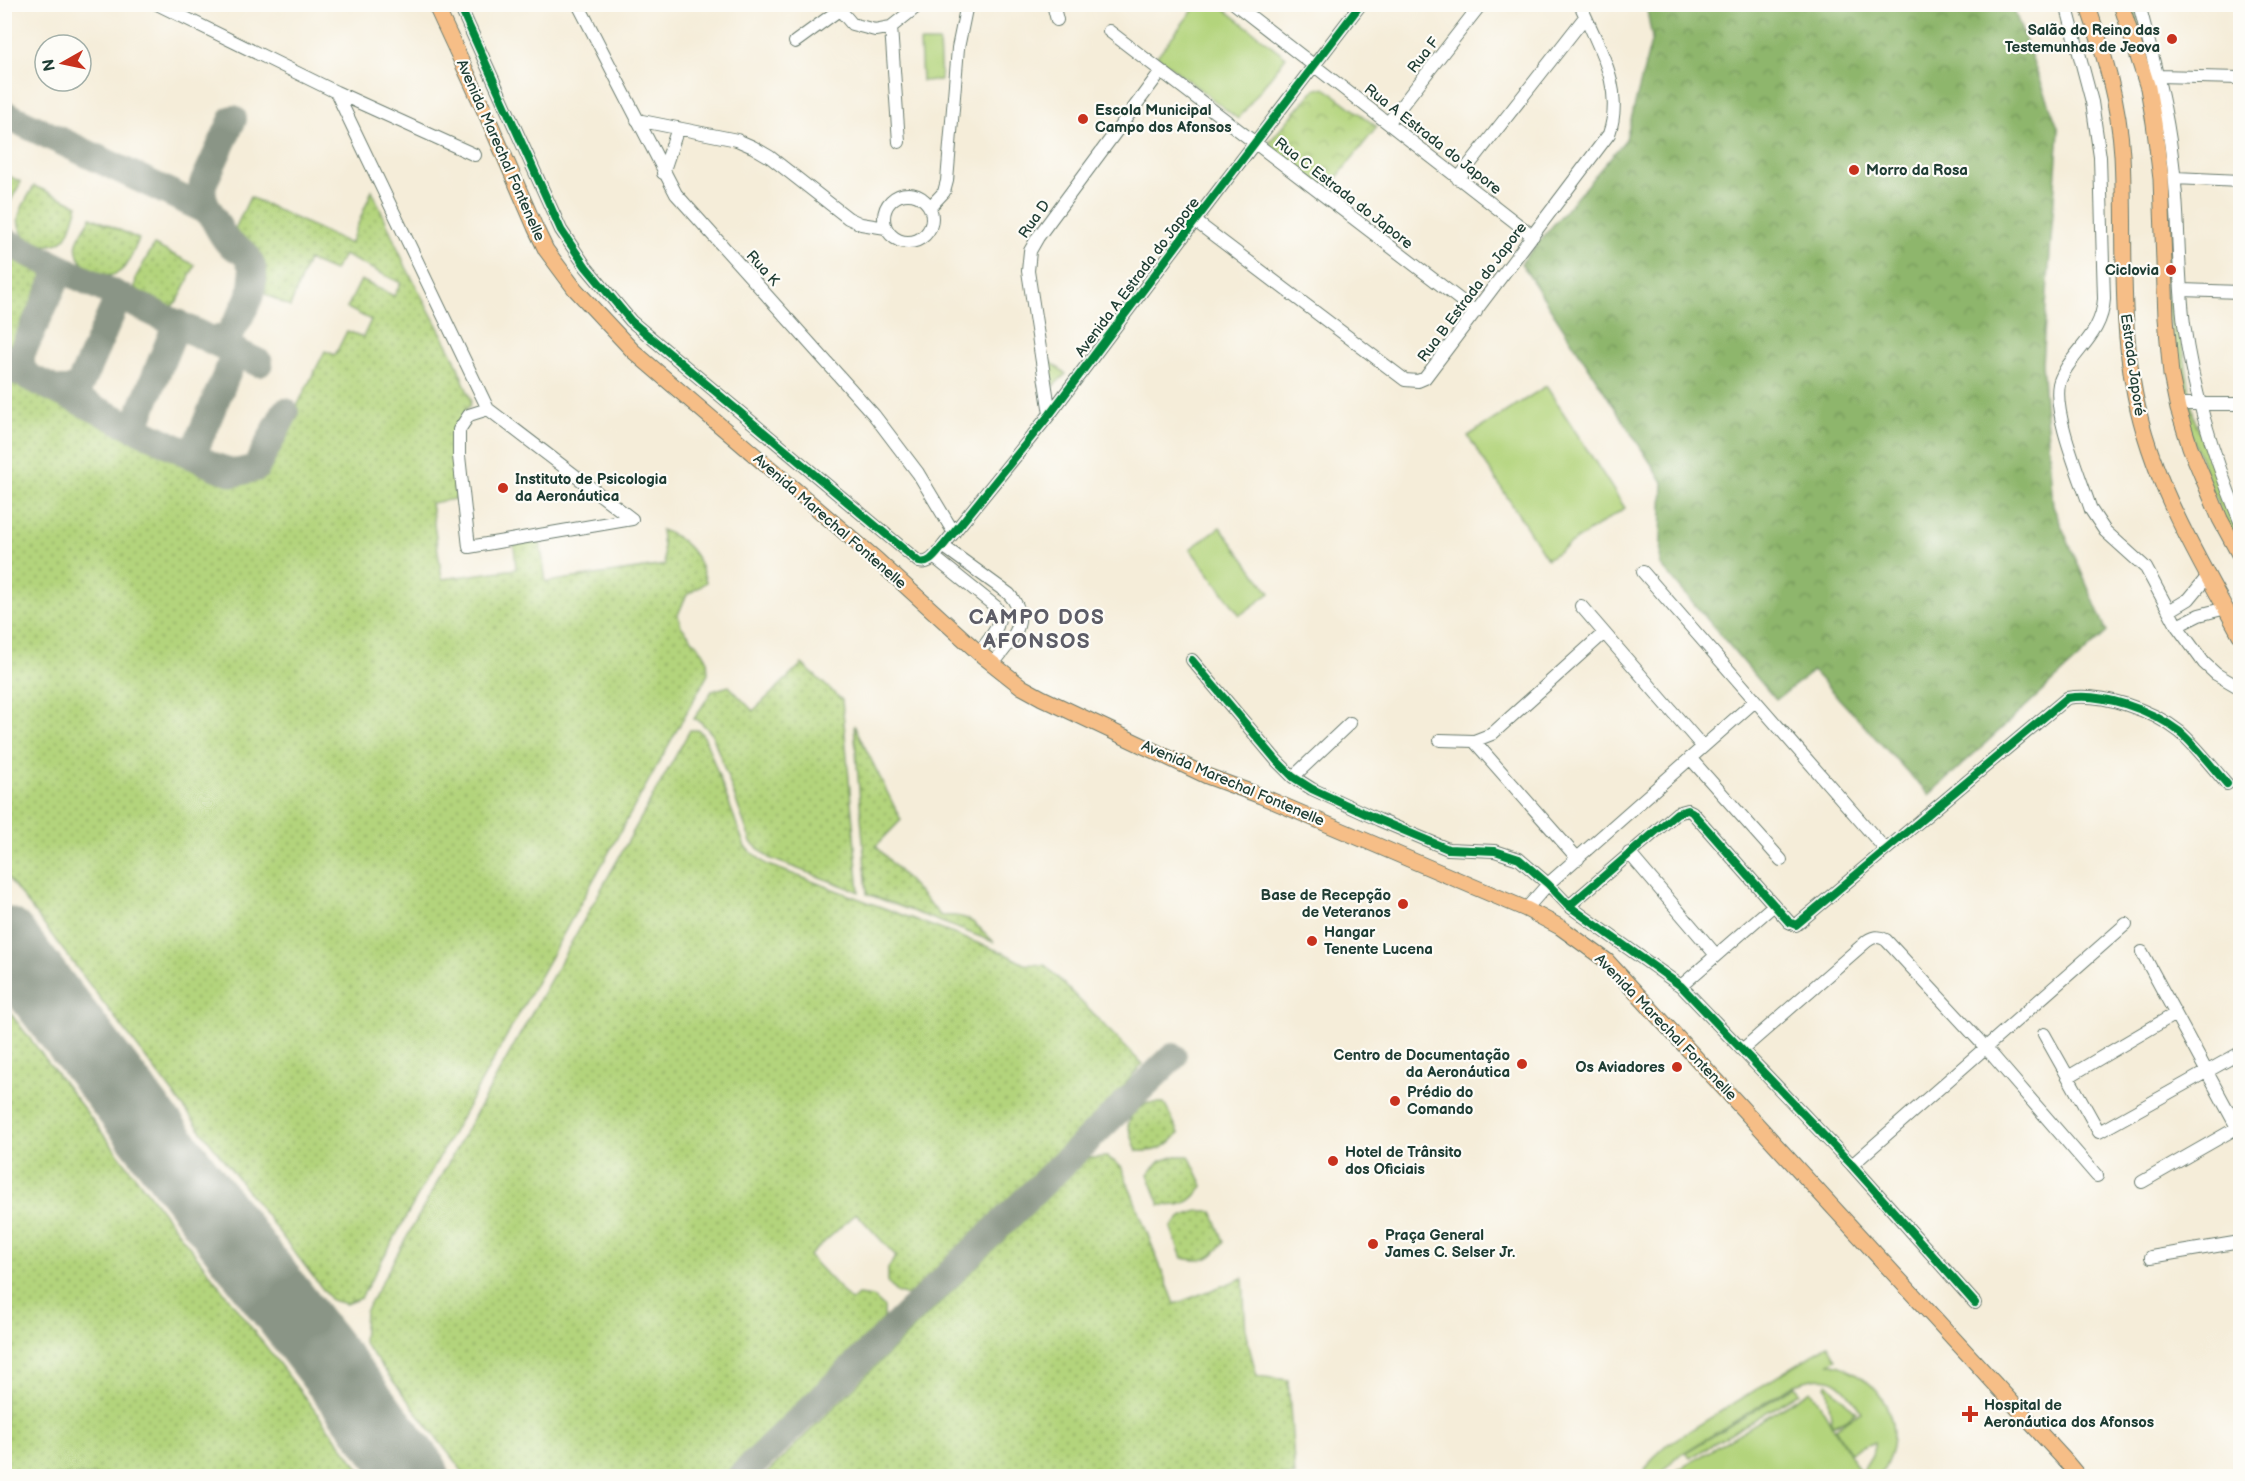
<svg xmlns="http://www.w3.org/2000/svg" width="2245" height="1481" font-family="'Balsamiq Sans',sans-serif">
	<defs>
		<pattern id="grass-dots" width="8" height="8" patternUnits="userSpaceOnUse" patternTransform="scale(1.5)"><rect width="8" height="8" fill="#b3d47c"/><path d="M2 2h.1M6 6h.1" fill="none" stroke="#91ad66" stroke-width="1.8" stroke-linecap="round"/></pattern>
		<pattern id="forest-crowns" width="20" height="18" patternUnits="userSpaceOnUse" patternTransform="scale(1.5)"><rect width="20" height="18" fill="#8eb66c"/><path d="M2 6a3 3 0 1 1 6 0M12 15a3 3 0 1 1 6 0" fill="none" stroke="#73955a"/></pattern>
		<pattern id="park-crowns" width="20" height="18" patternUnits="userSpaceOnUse" patternTransform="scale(1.5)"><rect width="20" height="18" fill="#b3d47c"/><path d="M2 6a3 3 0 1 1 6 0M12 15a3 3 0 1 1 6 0" fill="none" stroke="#91ad66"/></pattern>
	</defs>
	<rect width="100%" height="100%" fill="#fdfcf7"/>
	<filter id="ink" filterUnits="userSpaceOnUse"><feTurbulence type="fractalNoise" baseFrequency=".0167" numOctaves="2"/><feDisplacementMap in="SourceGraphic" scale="12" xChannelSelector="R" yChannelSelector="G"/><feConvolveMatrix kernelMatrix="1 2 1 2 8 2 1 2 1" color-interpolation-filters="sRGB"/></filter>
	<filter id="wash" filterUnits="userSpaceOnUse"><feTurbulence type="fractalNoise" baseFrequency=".008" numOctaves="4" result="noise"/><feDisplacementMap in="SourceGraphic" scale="24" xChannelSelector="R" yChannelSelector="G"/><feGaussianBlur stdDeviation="1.35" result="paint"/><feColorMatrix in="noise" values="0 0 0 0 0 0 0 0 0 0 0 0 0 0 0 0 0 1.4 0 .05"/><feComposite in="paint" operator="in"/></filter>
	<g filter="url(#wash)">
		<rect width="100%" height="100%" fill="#f5edd9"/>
		<path fill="url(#grass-dots)" stroke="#698858" stroke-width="1.5" d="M5,174L21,182L5,211Z
			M34,186L78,205C75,215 72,229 66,237C51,255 14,241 19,216C21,207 29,195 34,186Z
			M372,190L406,267L454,357L471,400L470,406L465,410L467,413L455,428L453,435L461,498L431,503L442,579L516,569L514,544L540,541L546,582L665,565L661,530C686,538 700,556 706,582L686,596L678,615L681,626L703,652L707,659L708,674L361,1298L346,1304L331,1300L5,874L4,374L223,478L243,480L257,475L270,459L325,351L335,355L347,331L363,337L371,320L347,308L361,280L394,296L401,283L344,255L334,271L308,260L290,307L262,292C263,262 262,248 232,235L250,197L350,244Z
			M91,217L139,239C134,249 129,266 119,272C102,284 72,264 77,243C79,235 87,225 91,217Z
			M154,245L195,265L179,299L172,306L164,307L139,294L135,288L136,277Z
			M15,254L29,255L41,266L44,281L19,340L5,347V260Z
			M802,664L842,700L859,892L769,858L751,842L712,734L701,722L694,719L712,691L729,686L753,711Z
			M854,725L901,820L876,846L941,916C971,914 974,923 994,942L867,894Z
			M690,730H699L705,738L745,847L766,864L1004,953L1024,964L1045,965L1142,1064L1101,1113L910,1297L896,1292L888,1283V1268L896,1256L856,1213L809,1256L851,1301L858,1295L873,1297L884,1307V1321L723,1476H466L363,1342L365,1312Z
			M5,1006L365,1476H5Z
			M1148,1103H1164L1179,1133C1167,1148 1157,1152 1137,1151L1128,1126L1132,1112Z
			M1176,1156H1189L1203,1186C1191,1204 1181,1207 1160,1205L1148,1174L1161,1161Z
			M1107,1157L1121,1166L1175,1304L1243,1278L1246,1335L1257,1376L1288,1380L1295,1476H764L1087,1158Z
			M1198,1211H1212L1224,1242C1211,1260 1204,1263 1182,1258L1171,1228L1181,1217Z"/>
		<path fill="url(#forest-crowns)" stroke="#567a50" stroke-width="1.5" d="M1646,5H2012L2059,130L2042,363L2053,506L2107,632L1929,795L1813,671L1776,700L1660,564L1663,482L1521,263L1626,139L1652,38Z"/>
		<path fill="url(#park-crowns)" stroke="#698858" stroke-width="1.5" d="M1324,87L1377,127L1327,190L1266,146L1314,90Z
			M1047,359L1066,374L1053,386Z"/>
		<path fill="#b3d47c" stroke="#698858" stroke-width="1.5" d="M1219,5L1286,57L1238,119L1157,56L1197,5Z
			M2129,5H2134L2164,123L2175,215L2176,302L2194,418L2230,505L2240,524V545L2220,511L2186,420L2167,304L2165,209Z
			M920,42H939L941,80L922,81Z
			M1546,386L1625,508L1547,559L1468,436Z
			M1220,527L1270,593L1240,615L1190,549Z
			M1828,1345L1836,1359L1830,1363C1883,1376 1911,1428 1880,1476H1675L1673,1473L1811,1390L1832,1424L1827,1388L1825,1386L1827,1383L1856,1412L1846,1420L1832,1425L1861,1473L1872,1455L1875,1442L1849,1452L1835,1428L1861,1412C1842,1381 1832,1370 1795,1384L1675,1458L1658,1476H1641L1653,1458L1668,1444Z
			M1795,1386L1799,1393L1690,1458L1686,1452Z"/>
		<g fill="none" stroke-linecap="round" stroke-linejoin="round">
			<path stroke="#8a9586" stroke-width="28" d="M4,114L210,212
				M4,241L259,363
				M211,339H222L228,336C242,314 265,279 246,255C241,249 233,248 228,242C221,234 216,223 211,214C205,204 201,196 203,184L233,119
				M4,365L216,467L235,473L256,468L285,412
				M27,376L21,367V354L57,277L53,266L47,261
				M57,390H70L80,384L119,296
				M134,428L177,323
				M192,456L236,352
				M741,1476L1173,1057"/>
			<path stroke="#8a9586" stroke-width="69" d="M4,941L415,1476"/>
		</g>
	</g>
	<g filter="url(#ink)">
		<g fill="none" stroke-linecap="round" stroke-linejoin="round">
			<defs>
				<path id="minor" d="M157,4L336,92L475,155
					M459,4L561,230L586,267L631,321L919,562C930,565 936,554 943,546L1050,414L1195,221L1361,4
					M578,4L676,194L874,415L918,473L954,533
					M835,4L852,24L875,30L891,27L920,4
					M1053,4L1057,20
					M1235,4L1533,236
					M2066,4L2092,102L2100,157L2104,299C2102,330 2083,343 2067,367C2064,372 2060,379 2059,384C2053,415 2081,479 2091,510L2105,531L2146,568L2177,626L2204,663L2216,674L2240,688
					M2139,4C2152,55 2166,104 2172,156C2180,212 2177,268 2184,324C2193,392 2214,458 2240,521
					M891,27L899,142
					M1109,31L1476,312
					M795,42L839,10
					M2157,76L2240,78
					M336,92L488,409L632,519
					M637,120L737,140L753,147L770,157L848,218L861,224L886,228
					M1388,123L1481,4
					M663,173L678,128
					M2175,178L2240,181
					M1458,179L1585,17
					M884 218a24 24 0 1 1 48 0a24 24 0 1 1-48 0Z
					M930,207L944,192L947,181L958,48L967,4
					M1195,221L1405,380L1418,381L1425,378L1609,134C1625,87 1598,47 1580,4
					M2182,290L2240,292
					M2177,404H2240
					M488,409L469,415L459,430V456L469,547L632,519
					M1050,414L1028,271L1030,251L1038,237L1161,71
					M943,546L1009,594C1033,621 1010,641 993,664
					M934,557L996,607C1006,624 988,639 979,653
					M1643,572L1885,849
					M1581,606L1702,746
					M2169,611L2189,599L2208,576
					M2177,626L2199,615L2226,608
					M1192,660L1277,761L1293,777L1312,789L1379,820L1448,849L1495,851L1519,859L1548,884L1569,906L1681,986L1852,1165L1975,1303
					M1440,740L1474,741L1492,734L1604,633
					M1474,741L1578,859
					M1690,758L1781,860
					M1293,777L1350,723
					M1629,853L1716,955
					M1569,906L1677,813L1688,810L1692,812L1789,922L1796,925L2067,698C2102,692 2152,710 2180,732C2197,747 2212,767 2227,784
					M1526,909L1548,884L1755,701
					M2142,952L2240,1133
					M1681,986L1774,905
					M2044,1034L2099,1132L2240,1053
					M1742,1050L1867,941C1874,936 1879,936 1886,940L1987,1049L2097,1176
					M2068,1077L2175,1014
					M1852,1165L2126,924
					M2142,1182L2240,1126
					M2151,1257L2240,1242"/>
				<path id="major" d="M435,4L487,116L535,227L546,250L575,289L633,351L877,560L979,653L1022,687L1042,698L1207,776L1261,796L1526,909L1560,927L1607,961L2063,1458L2078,1476
					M2087,4C2104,53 2119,103 2122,155C2126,235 2119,316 2135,395C2152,482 2198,558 2240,635
					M2121,4L2148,88L2154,123L2161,179L2166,318L2171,375L2178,409L2190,447L2220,519L2240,556"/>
			</defs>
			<use href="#minor" stroke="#6a7b6e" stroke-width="14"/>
			<use href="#major" stroke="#6a7b6e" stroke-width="17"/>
			<use href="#minor" stroke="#fff" stroke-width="12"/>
			<use href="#major" stroke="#f6be87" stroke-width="15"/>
			<defs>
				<path id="cycleway" d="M459,4L561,230L586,267L631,321L919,562C930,565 936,554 943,546L1050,414L1195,221L1361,4
					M1192,660L1277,761L1293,777L1312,789L1379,820L1448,849L1495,851L1519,859L1548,884L1569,906L1681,986L1852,1165L1975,1303
					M1569,906L1677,813L1688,810L1692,812L1789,922L1796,925L2067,698C2102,692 2152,710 2180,732C2197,747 2212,767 2227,784"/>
			</defs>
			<use href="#cycleway" stroke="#fdfcf7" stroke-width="11"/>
			<use href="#cycleway" stroke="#00873e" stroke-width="8"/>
		</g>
	</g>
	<g fill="#c8321e" stroke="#fdfcf7" stroke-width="2">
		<circle cx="2172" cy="39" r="6"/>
		<circle cx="1083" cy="119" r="6"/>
		<circle cx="1854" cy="170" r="6"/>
		<circle cx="2171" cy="270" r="6"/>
		<circle cx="503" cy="488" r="6"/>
		<circle cx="1403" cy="904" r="6"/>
		<circle cx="1312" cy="941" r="6"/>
		<circle cx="1522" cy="1064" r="6"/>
		<circle cx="1677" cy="1067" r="6"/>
		<circle cx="1395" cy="1101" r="6"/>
		<circle cx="1333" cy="1161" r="6"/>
		<circle cx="1373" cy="1244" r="6"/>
		<path d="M1967 1405h6v6h6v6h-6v6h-6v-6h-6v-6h6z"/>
	</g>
	<g text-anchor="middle" stroke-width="4.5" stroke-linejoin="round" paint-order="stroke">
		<g font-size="15" font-weight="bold" fill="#1f3d34" stroke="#fdfcf7" text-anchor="start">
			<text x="2160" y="35" text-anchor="end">Salão do Reino das<tspan x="2160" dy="17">Testemunhas de Jeova</tspan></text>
			<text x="1095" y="115">Escola Municipal<tspan x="1095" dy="17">Campo dos Afonsos</tspan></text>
			<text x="1866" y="175">Morro da Rosa</text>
			<text x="2159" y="275" text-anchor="end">Ciclovia</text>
			<text x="515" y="484">Instituto de Psicologia<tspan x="515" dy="17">da Aeronáutica</tspan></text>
			<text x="1391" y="900" text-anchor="end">Base de Recepção<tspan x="1391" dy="17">de Veteranos</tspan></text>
			<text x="1324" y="937">Hangar<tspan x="1324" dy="17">Tenente Lucena</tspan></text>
			<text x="1510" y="1060" text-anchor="end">Centro de Documentação<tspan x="1510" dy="17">da Aeronáutica</tspan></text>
			<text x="1665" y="1072" text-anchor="end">Os Aviadores</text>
			<text x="1407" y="1097">Prédio do<tspan x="1407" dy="17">Comando</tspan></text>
			<text x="1345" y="1157">Hotel de Trânsito<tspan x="1345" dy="17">dos Oficiais</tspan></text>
			<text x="1385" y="1240">Praça General<tspan x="1385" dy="17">James C. Selser Jr.</tspan></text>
			<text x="1984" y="1410">Hospital de<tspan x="1984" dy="17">Aeronáutica dos Afonsos</tspan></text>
		</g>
		<g font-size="15" fill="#1f3d34" stroke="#fdfcf7">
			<text transform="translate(1423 55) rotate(-52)" y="5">Rua F</text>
			<text transform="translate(1433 139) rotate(38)" y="5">Rua A Estrada do Japore</text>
			<text transform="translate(501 150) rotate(66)" y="5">Avenida Marechal Fontenelle</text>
			<text transform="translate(1344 193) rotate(38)" y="5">Rua C Estrada do Japore</text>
			<text transform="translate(1034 219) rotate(-55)" y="5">Rua D</text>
			<text transform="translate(763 268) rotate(48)" y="5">Rua K</text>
			<text transform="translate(1137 277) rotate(-53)" y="5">Avenida A Estrada do Japore</text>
			<text transform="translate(1472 292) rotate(-53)" y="5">Rua B Estrada do Japore</text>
			<text transform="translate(2133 365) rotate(82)" y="5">Estrada Japoré</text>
			<text transform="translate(830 521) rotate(41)" y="5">Avenida Marechal Fontenelle</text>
			<text transform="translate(1233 783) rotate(23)" y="5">Avenida Marechal Fontenelle</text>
			<text transform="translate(1666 1027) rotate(46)" y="5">Avenida Marechal Fontenelle</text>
		</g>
		<g font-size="21" font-weight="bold" letter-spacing="1.5" fill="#5d5d67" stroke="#fdfcf7">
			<text x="1037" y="624">CAMPO DOS<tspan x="1037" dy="24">AFONSOS</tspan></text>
		</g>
	</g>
	<rect width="2245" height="1481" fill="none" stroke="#fdfcf7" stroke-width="24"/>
	<g transform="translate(63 63) rotate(261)"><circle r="28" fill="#fdfcf7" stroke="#a4b0a9" stroke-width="1.5"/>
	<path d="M0-4.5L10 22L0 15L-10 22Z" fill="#c8321e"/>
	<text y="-9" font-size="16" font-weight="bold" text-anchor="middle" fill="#1f3d34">N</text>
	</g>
</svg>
